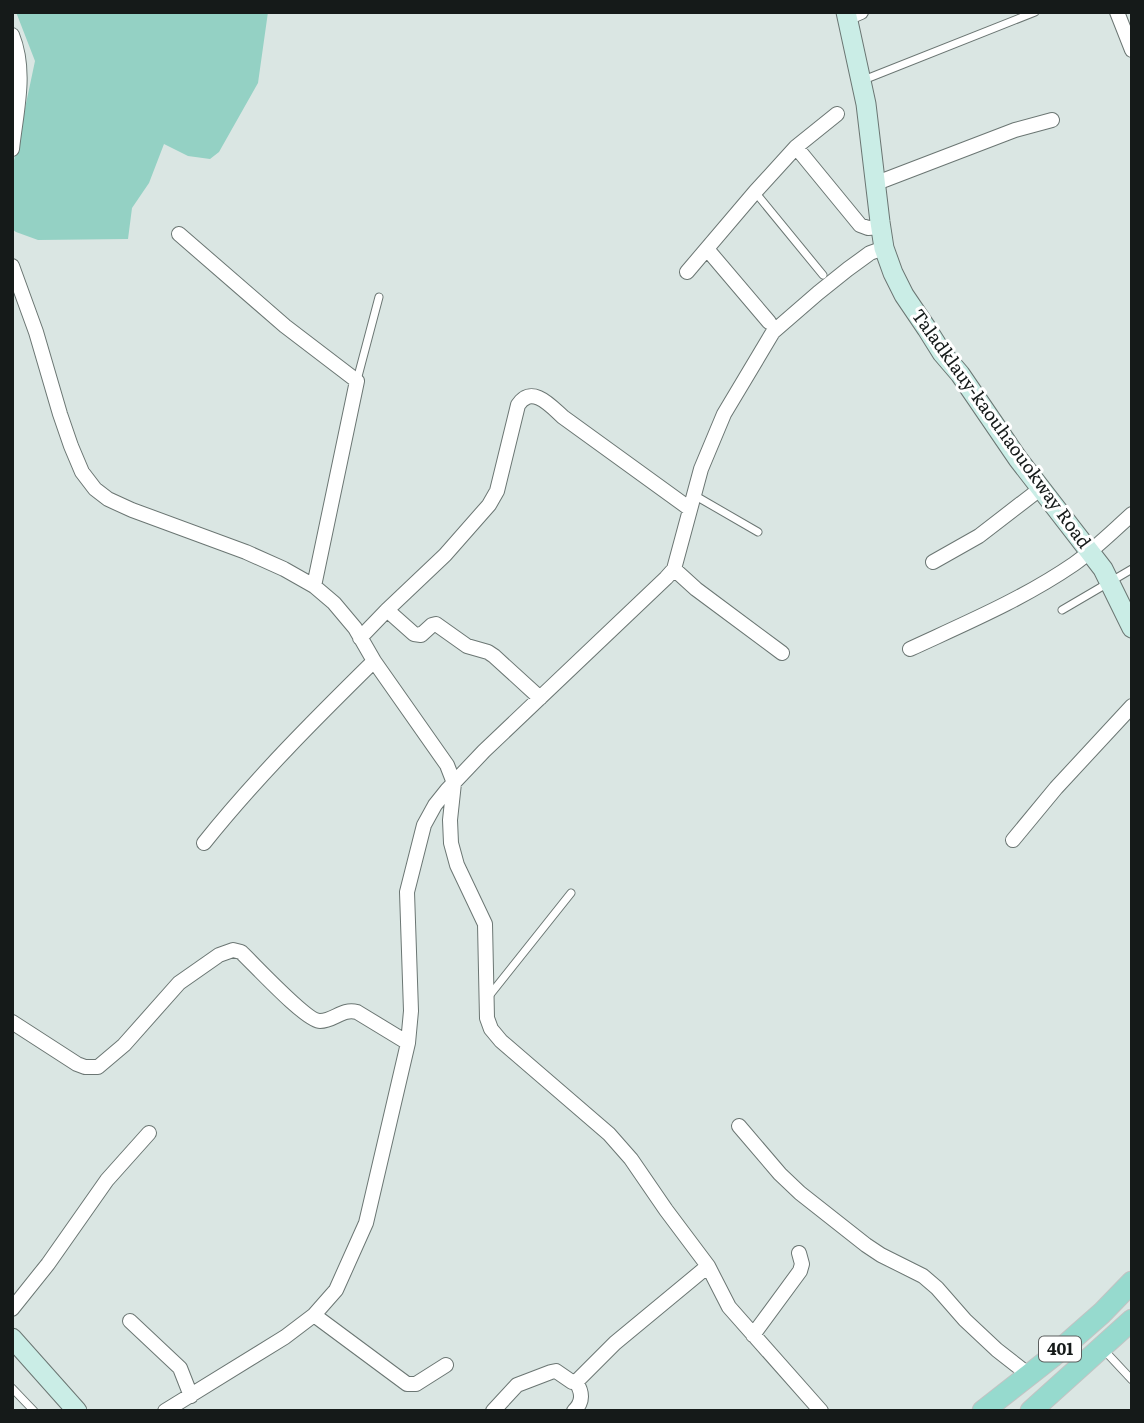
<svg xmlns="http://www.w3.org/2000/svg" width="1144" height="1423" font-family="Literata,serif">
	<rect width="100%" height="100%" fill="#dae6e3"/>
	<path fill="#94d1c4" d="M16,12H268L258,83L219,152L210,159L188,156L164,144L149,183L132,208L128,239L38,240L16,232L12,229V170L35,61Z"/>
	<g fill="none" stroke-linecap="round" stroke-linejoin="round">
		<defs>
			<path id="lane" d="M861,81L1035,12
				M755,192L823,275
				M357,380L379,297
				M694,495L758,532
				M1062,610L1132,569
				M489,996L571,893
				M1103,1349L1132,1380
				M12,1388L34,1411"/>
			<path id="street" d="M1117,12L1132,50
				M847,18L861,12
				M12,35C27,72 16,111 12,149
				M796,147L860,225L868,228L881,227
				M874,184L1015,130L1052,120
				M179,234L285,326L357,381L314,586
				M707,249L769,322
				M12,266L36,332L60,414L71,446L82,472L95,489L108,499L132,510L246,552L284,569L314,586L334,603L355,628L374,661L447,765L454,783L450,820L451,843L457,865L485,924L487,1018L491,1029L501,1041L609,1134L631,1159L666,1210L708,1266L729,1307L821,1411
				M687,272L755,192L796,147L837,114
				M933,562L979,536L1040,489
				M674,569L696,589L782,653
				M387,610L414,634L421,635L432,625L436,624L467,646L488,652L494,656L540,698
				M360,638L387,610L445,555L489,505L497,491L518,405C532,384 551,406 563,417L690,509
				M910,649C966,623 1023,599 1074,564C1095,549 1113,531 1132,514
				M1013,840L1056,788L1132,706
				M204,843C256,778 315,719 374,661
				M12,1022L77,1064L85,1067H98L124,1045L179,983L219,955L233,950L241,952C254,964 306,1021 320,1021C334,1021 342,1008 357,1012L408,1043
				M739,1126L780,1174L800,1193L866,1245L881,1255L923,1276L937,1288L965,1320L997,1350L1029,1375
				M12,1309L48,1264L107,1180L149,1133
				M314,1315L407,1384H416L446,1365
				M130,1321L180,1368L191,1396
				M753,1335L800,1271L802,1264L799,1253
				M165,1411L285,1337L314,1315L336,1290L366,1223L408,1043L411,1011L407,892L424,825L435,805L447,790L484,751L666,578L674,569L701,469L724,414L773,332L818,293L848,269L870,253L884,248
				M493,1411L517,1385L551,1372L556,1371L572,1382H576L615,1343L708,1266
				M574,1411C583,1402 583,1393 576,1382"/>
			<path id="secondary" d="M846,12L866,104L880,222L884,248L893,273L904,295L927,329L942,353L960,374L1018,459L1103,569L1132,628
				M12,1338L77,1411"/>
			<path id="primary" d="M983,1411L1052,1357L1102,1313L1132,1282
				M1031,1411L1132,1320"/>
		</defs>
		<use href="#lane" stroke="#6b7673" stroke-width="9"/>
		<use href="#street" stroke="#6b7673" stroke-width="16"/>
		<use href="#secondary" stroke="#6b7673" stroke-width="21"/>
		<use href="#primary" stroke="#c2c3c3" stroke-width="23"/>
		<use href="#lane" stroke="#fff" stroke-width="7"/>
		<use href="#street" stroke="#fff" stroke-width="14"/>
		<use href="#secondary" stroke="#caede6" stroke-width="19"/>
		<use href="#primary" stroke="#96dace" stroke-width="21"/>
	</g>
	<g text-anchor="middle" stroke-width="6" stroke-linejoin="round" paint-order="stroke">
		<rect fill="#fff" stroke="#5b5f5e" stroke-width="2" x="1039" y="1336.5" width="42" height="25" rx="5"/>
		<g font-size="16" font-weight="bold" fill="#151a19">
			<text x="1060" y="1355">401</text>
		</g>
		<g font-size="18" fill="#151a19" stroke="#fff">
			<text transform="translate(1001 429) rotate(54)" y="6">Taladklauy-kaouhaouokway Road</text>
		</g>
	</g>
	<rect width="1144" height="1423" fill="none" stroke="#151a19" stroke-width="28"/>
</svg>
